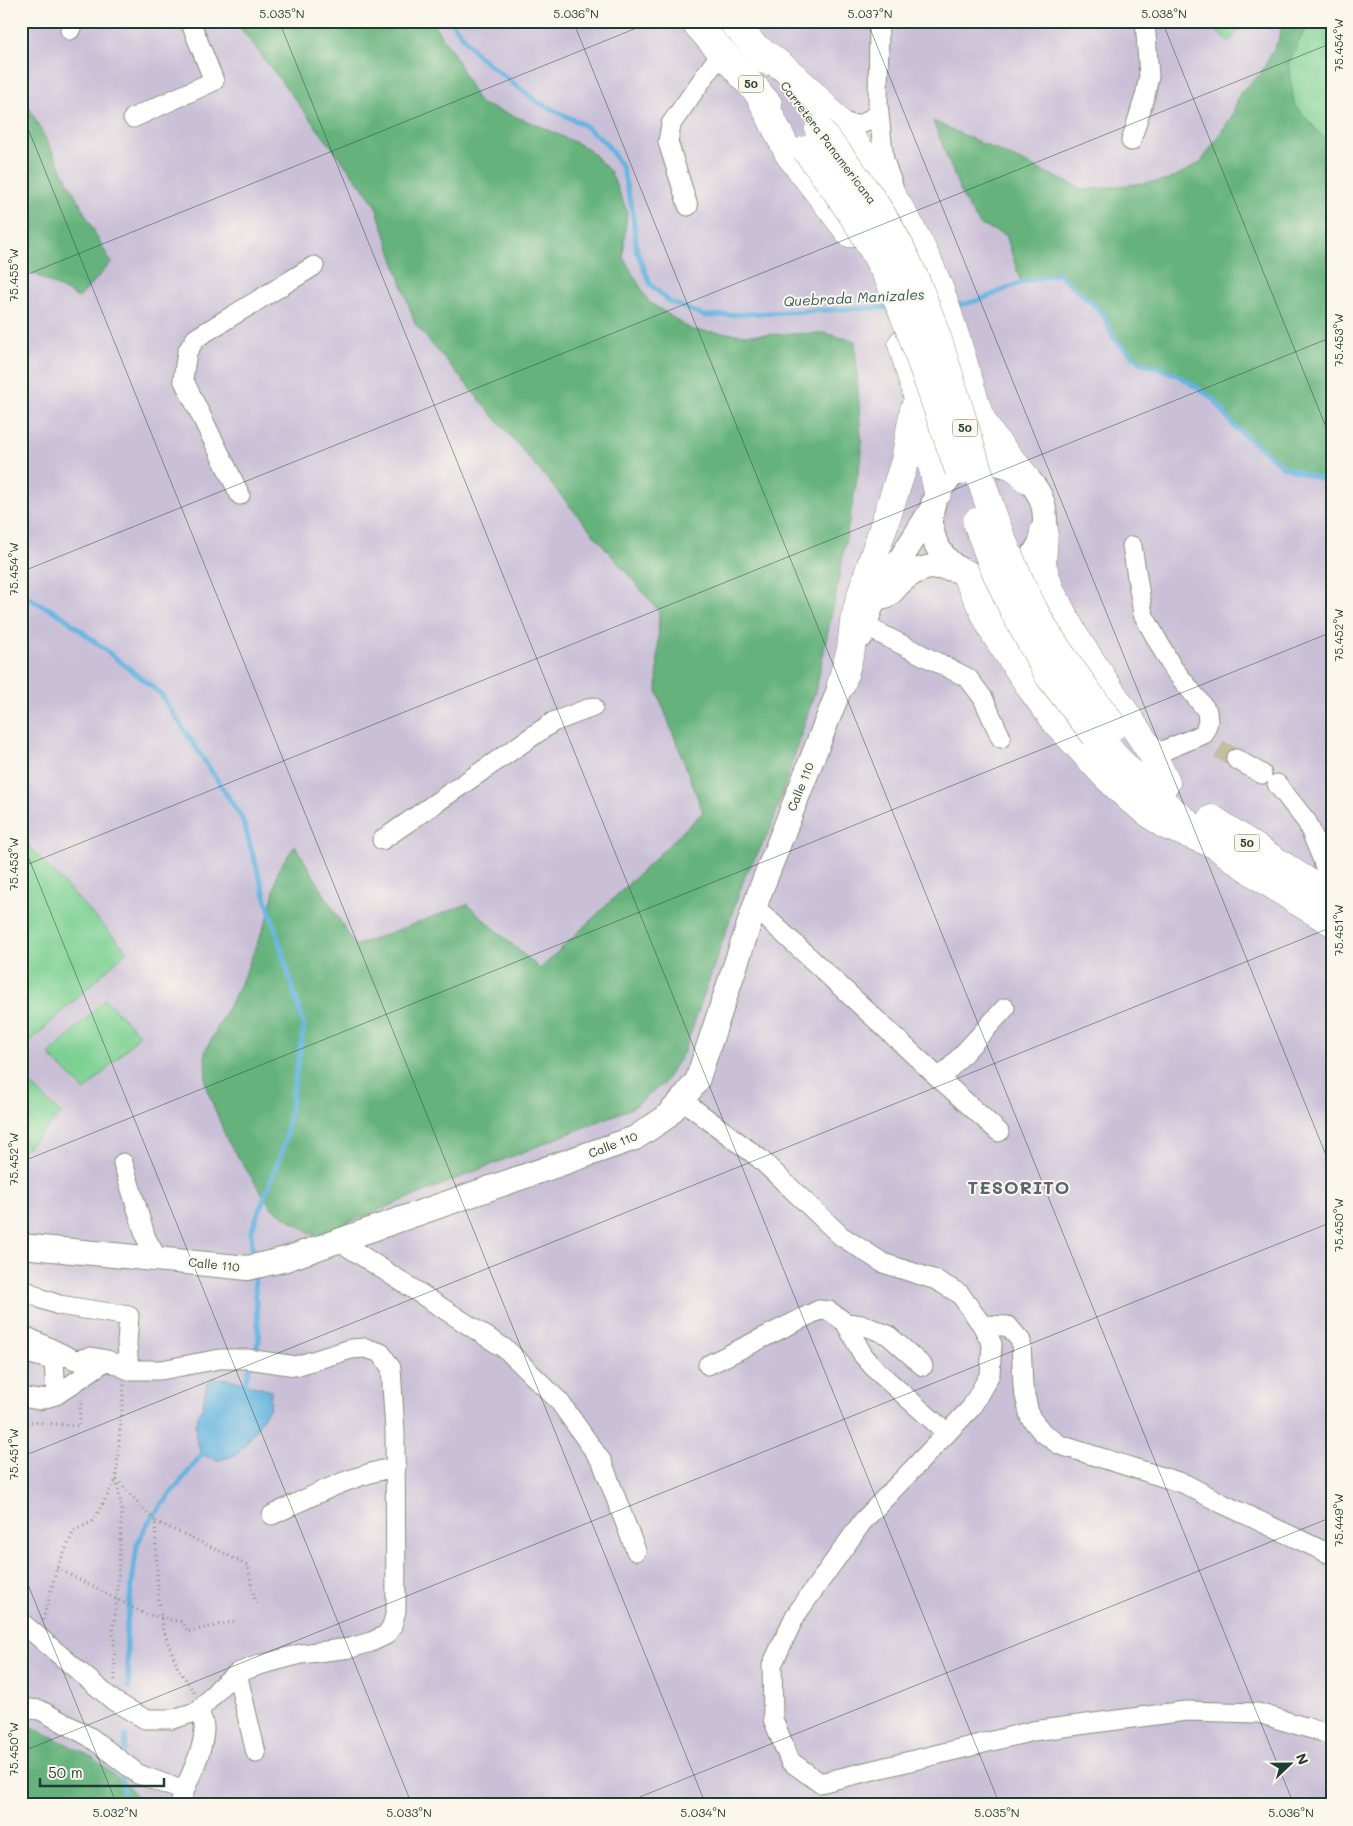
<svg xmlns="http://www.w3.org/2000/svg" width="1353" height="1826" font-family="Mali,sans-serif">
	<rect width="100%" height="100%" fill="#fbf7ec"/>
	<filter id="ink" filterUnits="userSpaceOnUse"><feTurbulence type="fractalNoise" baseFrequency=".02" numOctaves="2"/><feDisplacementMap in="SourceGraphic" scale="10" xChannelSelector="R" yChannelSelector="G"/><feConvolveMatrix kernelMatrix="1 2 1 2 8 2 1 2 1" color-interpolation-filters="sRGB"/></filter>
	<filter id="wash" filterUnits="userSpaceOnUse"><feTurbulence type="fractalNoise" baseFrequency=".0096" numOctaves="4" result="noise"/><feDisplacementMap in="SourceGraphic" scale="20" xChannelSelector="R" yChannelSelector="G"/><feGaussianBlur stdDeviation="1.12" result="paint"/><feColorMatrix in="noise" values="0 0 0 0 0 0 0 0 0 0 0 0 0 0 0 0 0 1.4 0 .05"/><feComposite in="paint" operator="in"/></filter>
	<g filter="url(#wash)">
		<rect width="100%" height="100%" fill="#ecdfbd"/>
		<path fill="#c9bfd7" d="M21,21H1332V169L1058,273L1103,313L1113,337L1139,362L1176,374L1214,399L1235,427L1320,479L1332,477V1805H21Z"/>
		<path fill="#7cd092" stroke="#4e8663" d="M1206,21H1248L1228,42Z
			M1309,21H1332V148L1294,104L1288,64Z
			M21,838L127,951L21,1050Z
			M105,999L140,1035L85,1091L49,1055Z
			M25,1078L61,1114L21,1153V1083Z"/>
		<path fill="#65b27c" stroke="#427858" d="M235,21H431L452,51L479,103L535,124L587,148L610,171L627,211L623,257L649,302L692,330L748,335L824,333L855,341L862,452L836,593L817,685L770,831L745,876L684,1052L663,1084L632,1108L315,1236L272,1208L228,1142L206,1087L205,1051L241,983L269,914L278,870L295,845L355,946L467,904L540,969L703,812L657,691L659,611L415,324L375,204Z
			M1283,21H1309L1288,64L1294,104L1332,148V477L1320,479L1284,467L1235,427L1214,399L1176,374L1139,362L1113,337L1103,313L1059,273L1021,283L1006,235L980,225L963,198L933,121L1084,190L1169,180L1201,162L1232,116L1240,93L1261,73L1279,39Z
			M21,92L111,263L79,298L31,272H21Z
			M21,1726L35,1728L94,1758L133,1791L139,1805H21Z"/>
		<path fill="#65b4df" stroke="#42788a" d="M213,1378L229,1379L271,1391L270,1407L248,1441L236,1455L219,1460L202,1455L196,1438L195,1424L202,1408L207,1385Z"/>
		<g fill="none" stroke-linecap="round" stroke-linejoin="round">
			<path stroke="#65b4df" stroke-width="5" d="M451,21L477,55L536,101L582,124L605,142L622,167L632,208L637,252L651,285L670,302L705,316L893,307
				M954,305C977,304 999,291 1020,283C1033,279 1046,277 1058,273L1103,313L1113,337L1139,362L1176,374L1214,399L1235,427L1284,467L1320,479L1332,477
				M21,594L61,615L160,693L242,818L304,1026L284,1146L251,1232L253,1261
				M254,1355L259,1340L254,1272
				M243,1389L251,1363
				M129,1687L126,1631L137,1545L147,1524L206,1449
				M125,1751L126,1736
				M122,1771L124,1805"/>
		</g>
	</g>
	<g filter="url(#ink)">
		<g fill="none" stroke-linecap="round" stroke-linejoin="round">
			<path stroke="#c3bfa2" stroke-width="19" stroke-dasharray="19 9" stroke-linecap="butt" d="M1219,749L1236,759"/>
			<defs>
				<path id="minor" d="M879,21L878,105L884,160L893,186
					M70,30L74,21
					M133,118L214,81L190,21
					M835,118C855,128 863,128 879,111
					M1131,141L1145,96L1149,76L1145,21
					M688,206L668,142L671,124L721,53
					M240,495L183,379L187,352L196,338L314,266
					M1132,546L1143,614L1172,667L1207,711L1208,722L1204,734L1153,755
					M865,626L968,678L983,698L1001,738
					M1236,759L1262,774
					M1277,784L1307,822L1322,858L1332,894
					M382,840L553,722L593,707
					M755,907L940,1079L999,1132
					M940,1079L1005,1008
					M682,1100L759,1158L841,1236L883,1263L936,1280L960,1294L982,1325L992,1344L990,1374L971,1408L863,1521L795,1616L772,1665L773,1719L790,1761L820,1783L1033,1731L1186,1711L1258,1713L1332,1735
					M123,1163L146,1238L157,1258
					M339,1241L507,1350L559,1401L602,1462L636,1551
					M21,1288L42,1299L59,1305L129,1316L127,1343L129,1370
					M845,1322L863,1325L888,1335L923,1366
					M982,1325L1008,1326L1021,1341L1023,1387L1030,1417L1042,1432L1060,1445L1185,1484L1223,1504L1332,1555
					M21,1334L75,1360L91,1357L107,1360L129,1370H161L220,1359H247L296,1366L351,1349L365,1348L381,1353L391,1368L395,1432L396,1611L392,1626L386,1635L371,1642L350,1648L301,1654L259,1665L237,1673L220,1687L199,1711L173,1719H145L114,1701L21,1622
					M21,1351L54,1361L56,1395L39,1400L21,1397
					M708,1365L819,1310L829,1311L845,1322L863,1355L877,1371L939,1426L944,1435
					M56,1395L107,1360
					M272,1515C315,1495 348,1476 396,1467
					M237,1673L256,1753
					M21,1708L40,1710L90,1737L138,1774L184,1791
					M180,1805C186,1780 203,1756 204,1730C205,1724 201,1717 199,1711"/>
				<path id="major" d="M931 520a57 57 0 1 1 114 0a57 57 0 1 1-114 0Z
					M885,597C892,593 896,586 902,581C920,565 938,564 960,571
					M861,636L871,607L883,587L932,509
					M21,1246L248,1268L286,1259L635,1138L665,1118L682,1100L697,1081L759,894L848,667"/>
				<path id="highway" d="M694,21L768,104
					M732,21L767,61
					M756,48C828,92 904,202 936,280C953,323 965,370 979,414L989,433L1026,478
					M757,90L789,154L850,233
					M902,344L917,395L938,492
					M1044,531L1042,564L1050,590L1075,637L1153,755L1166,783
					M965,573L995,634L1033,691L1056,722L1107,777L1130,799L1165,825L1219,846
					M841,685L851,649L854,622L860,598L905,461L914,409
					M1095,735C1161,810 1245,871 1332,922
					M1212,819L1332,898"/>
			</defs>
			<use href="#minor" stroke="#868e78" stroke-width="21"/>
			<use href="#major" stroke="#868e78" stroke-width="26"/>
			<use href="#highway" stroke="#868e78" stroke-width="29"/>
			<path stroke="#868e78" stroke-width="3" stroke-dasharray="1 4" stroke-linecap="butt" d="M124,1385L116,1479L155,1521
				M21,1421L79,1426L81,1399
				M57,1568L145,1614L182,1622L188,1632L236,1621
				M43,1620L57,1568L74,1531L93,1521L116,1480
				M115,1680V1656L113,1630L117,1599L122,1508L116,1479
				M194,1692L178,1668L163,1629L158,1593L155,1521L216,1549L248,1566L256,1607
				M259,1805L277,1803L280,1805"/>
			<use href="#minor" stroke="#fff" stroke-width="19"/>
			<use href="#major" stroke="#fff" stroke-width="24"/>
			<use href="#highway" stroke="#fff" stroke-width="28"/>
			<defs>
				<path id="highway-bridge" d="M819,130C853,171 885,213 907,261C948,349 965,445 1000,534C1013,566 1027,600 1045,630C1066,663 1089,694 1113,726
					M806,150L837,192L861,228L889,279L909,327L959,471
					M977,522L991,561L1014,611L1049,676L1095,735"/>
			</defs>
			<use href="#highway-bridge" stroke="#868e78" stroke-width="29" stroke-linecap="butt"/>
			<use href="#highway-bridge" stroke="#fff" stroke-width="28"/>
		</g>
	</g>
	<path fill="none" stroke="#1f3d34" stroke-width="1" stroke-opacity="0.45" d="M279,21L1000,1805M573,21L1294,1805M867,21L1332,1170M1162,21L1332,442M21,111L706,1805M21,277L654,21M21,572L1332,43M21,839L412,1805M21,867L1332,337M21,1162L1332,632M21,1457L1332,927M21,1567L117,1805M21,1752L1332,1222M620,1805L1332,1517"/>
	<g text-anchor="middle" stroke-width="4" stroke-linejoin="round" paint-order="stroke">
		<g fill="#fbf7ec" stroke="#61756b" stroke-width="1">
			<rect x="738.5" y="75.5" width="25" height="17" rx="4"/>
			<rect x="952.5" y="419.5" width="25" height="17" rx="4"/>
			<rect x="1234.5" y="834.5" width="25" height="17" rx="4"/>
		</g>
		<g font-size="11" font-weight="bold" fill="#1f3d34">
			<text x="751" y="88">50</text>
			<text x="965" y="432">50</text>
			<text x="1247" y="847">50</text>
		</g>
		<g font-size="12" fill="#1f3d34" stroke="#fbf7ec">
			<text transform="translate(828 143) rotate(53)" y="4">Carretera Panamericana</text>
			<text transform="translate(801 787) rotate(-68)" y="4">Calle 110</text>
			<text transform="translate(613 1145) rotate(-21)" y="4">Calle 110</text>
			<text transform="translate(214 1265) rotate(6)" y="4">Calle 110</text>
		</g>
		<g font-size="14" font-style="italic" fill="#305b5f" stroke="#fbf7ec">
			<text transform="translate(854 298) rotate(-3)" y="5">Quebrada Manizales</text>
		</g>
		<g font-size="18" font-weight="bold" letter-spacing="1" fill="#586573" stroke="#fbf7ec">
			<text x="1019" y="1194">TESORITO</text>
		</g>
	</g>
	<rect width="1353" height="1826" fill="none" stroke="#fbf7ec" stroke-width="55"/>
	<g transform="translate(1290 1764) rotate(68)" stroke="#fbf7ec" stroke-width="4" paint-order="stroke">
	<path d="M0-4L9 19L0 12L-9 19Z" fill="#1f3d34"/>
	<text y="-8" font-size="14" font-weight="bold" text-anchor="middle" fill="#1f3d34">N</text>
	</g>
	<path d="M40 1778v8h124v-8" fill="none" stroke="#1f3d34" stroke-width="2.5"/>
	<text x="48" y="1778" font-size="15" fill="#1f3d34" stroke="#fbf7ec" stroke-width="4" paint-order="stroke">50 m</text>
	<rect x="28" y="28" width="1298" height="1770" fill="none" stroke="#1f3d34" stroke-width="2"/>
	<g font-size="12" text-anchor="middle" fill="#1f3d34">
		<text x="282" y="18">5.035°N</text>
		<text x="576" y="18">5.036°N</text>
		<text x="870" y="18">5.037°N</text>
		<text x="1164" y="18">5.038°N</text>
		<text transform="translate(1339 45) rotate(-90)" y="4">75.454°W</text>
		<text transform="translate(14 275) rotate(-90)" y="4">75.455°W</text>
		<text transform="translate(1339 340) rotate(-90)" y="4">75.453°W</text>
		<text transform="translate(14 569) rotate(-90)" y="4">75.454°W</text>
		<text transform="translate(1339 635) rotate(-90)" y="4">75.452°W</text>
		<text transform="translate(14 864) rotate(-90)" y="4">75.453°W</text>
		<text transform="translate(1339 930) rotate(-90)" y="4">75.451°W</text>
		<text transform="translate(14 1159) rotate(-90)" y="4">75.452°W</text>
		<text transform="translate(1339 1225) rotate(-90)" y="4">75.450°W</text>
		<text transform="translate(14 1454) rotate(-90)" y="4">75.451°W</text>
		<text transform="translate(1339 1520) rotate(-90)" y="4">75.449°W</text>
		<text transform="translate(14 1749) rotate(-90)" y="4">75.450°W</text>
		<text x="115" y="1817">5.032°N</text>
		<text x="409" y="1817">5.033°N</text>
		<text x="703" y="1817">5.034°N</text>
		<text x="997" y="1817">5.035°N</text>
		<text x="1291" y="1817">5.036°N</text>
	</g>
</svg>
